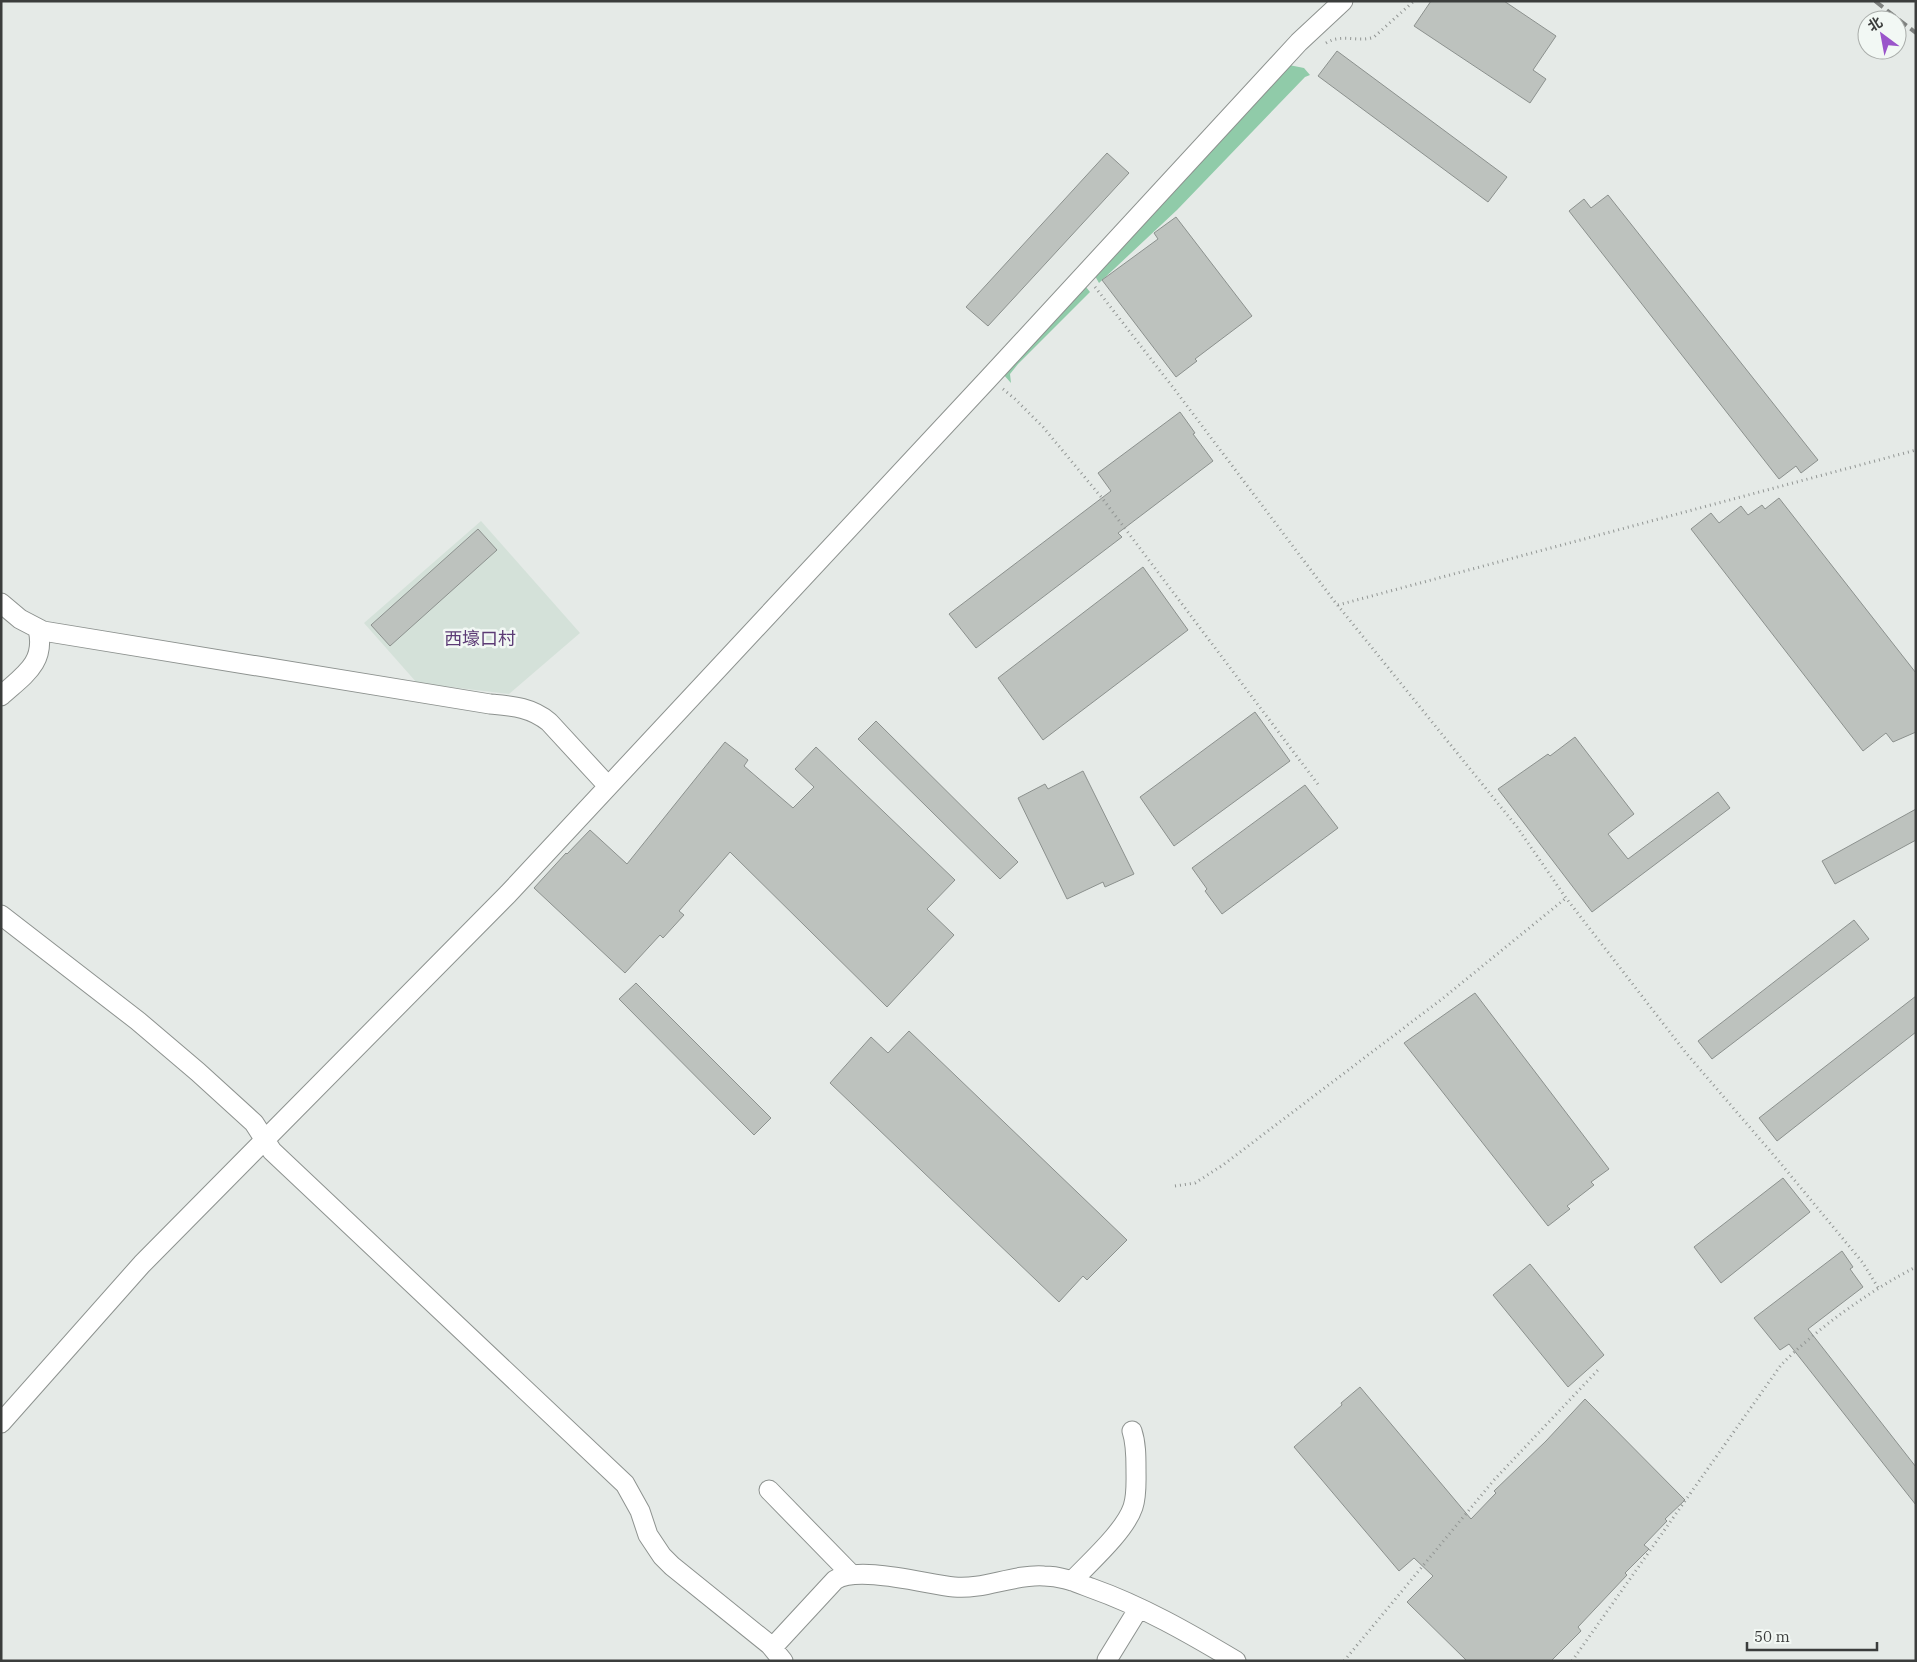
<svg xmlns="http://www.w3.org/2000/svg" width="1917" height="1662" font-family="'IBM Plex Serif','Noto Sans SC',serif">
	<rect width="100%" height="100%" fill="#e5eae7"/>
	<path fill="#d4e1d9" d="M481,521L580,633L509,694L417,683L364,623Z"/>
	<path fill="#90cba9" d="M1289,65L1304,68L1310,75L1305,77L1177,210L1099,283L1095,276Z
		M1083,287H1086L1090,292L1018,364L1010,374L1011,383L1003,374Z"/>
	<path fill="#bdc2be" stroke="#8c918e" d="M1431,1H1504L1556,36L1533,70L1546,79L1530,103L1414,26Z
		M1337,51L1507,177L1488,202L1318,76Z
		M1107,153L1129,173L988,326L966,307Z
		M1608,195L1818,460L1801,473L1796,466L1779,479L1569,211L1584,199L1591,208Z
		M1176,217L1252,316L1195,359L1197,361L1176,377L1102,280L1158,239L1154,233Z
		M1180,412L1195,433L1193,434L1213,461L1118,533L1122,537L976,648L949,614L1111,491L1098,473Z
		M1779,498L1916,673V732L1893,742L1886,733L1863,751L1691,529L1711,513L1719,523L1741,506L1748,515L1762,505L1765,509Z
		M478,529L497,550L390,646L371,625Z
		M1143,567L1188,630L1043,740L998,678Z
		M1255,712L1290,761L1174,846L1140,797Z
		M876,721L1018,862L1000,879L858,739Z
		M1575,737L1634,814L1608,834L1628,859L1718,792L1730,808L1592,912L1498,789L1548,754L1550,756Z
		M725,742L748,760L744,766L793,808L814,787L795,769L816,747L955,880L927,909L954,935L887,1007L730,852L679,911L684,915L663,938L660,935L625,973L534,888L566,853L567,854L590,830L627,864Z
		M1083,771L1134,874L1105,887L1103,882L1067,899L1018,798L1045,784L1048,789Z
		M1305,785L1338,828L1222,914L1205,891L1207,889L1192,868Z
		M1916,809V840L1835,884L1822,861Z
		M1854,920L1869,939L1712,1059L1698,1041Z
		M636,983L771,1118L754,1135L619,999Z
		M1475,993L1609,1169L1591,1182L1594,1185L1567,1206L1570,1209L1548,1226L1404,1043Z
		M1916,996V1032L1777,1141L1759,1118Z
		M909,1031L1127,1240L1087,1280L1083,1276L1059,1302L830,1083L871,1037L888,1053Z
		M1783,1178L1810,1212L1721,1283L1694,1247Z
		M1842,1251L1853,1267L1850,1269L1863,1287L1808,1329L1916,1467V1505L1789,1344L1780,1350L1754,1318Z
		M1530,1264L1604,1355L1568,1387L1493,1295Z
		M1360,1387L1471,1519L1496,1493L1494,1491L1546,1441L1585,1399L1685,1500L1665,1519L1667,1521L1644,1545L1649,1549L1625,1573L1627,1575L1578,1627L1581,1631L1551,1661H1467L1407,1602L1433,1576L1414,1558L1399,1571L1294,1447L1342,1405L1341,1403Z"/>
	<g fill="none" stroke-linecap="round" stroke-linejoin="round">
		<defs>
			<path id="minor" d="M1,603L20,619L43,631L490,704C512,706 531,707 549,722L608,786
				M1,696C24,675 46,663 38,629
				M1,915L138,1021L198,1072L254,1123L272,1151L625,1484L640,1511L648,1535L662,1556L672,1566L770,1645L783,1661
				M1,1423L142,1264L508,894L988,379L1299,42L1343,1
				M769,1490L851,1574
				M1072,1581C1090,1562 1125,1531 1133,1507C1137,1495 1136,1482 1136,1469C1136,1456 1136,1443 1132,1431
				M773,1647L835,1580C858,1565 925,1584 954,1587C984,1590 1013,1574 1044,1576C1061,1576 1075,1582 1091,1588C1142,1606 1189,1633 1236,1661
				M1107,1660L1139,1608"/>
		</defs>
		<use href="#minor" stroke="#8d928f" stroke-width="21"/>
		<path stroke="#929694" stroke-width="3" stroke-dasharray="1 4" stroke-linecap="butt" d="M1326,43C1342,33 1358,43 1374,37L1414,1
			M1095,287L1175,390L1335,602L1517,827L1566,898L1686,1053L1777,1159L1863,1263L1879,1289
			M1003,389L1015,399L1043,427L1102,498L1320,787
			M1338,605L1916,450
			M1175,1186L1195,1183L1223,1165L1442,999L1566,898
			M1344,1661L1494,1480L1598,1370
			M1572,1661L1781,1365C1815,1330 1872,1289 1916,1267"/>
		<use href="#minor" stroke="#fff" stroke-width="19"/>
		<path stroke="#7e817f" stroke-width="4" stroke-dasharray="10 5" stroke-linecap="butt" d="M1875,1L1916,33"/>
	</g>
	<g text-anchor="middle" stroke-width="5" stroke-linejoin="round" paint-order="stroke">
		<g font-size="18" fill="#5c3b75" stroke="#f2f8f4">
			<text x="480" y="645">西壕口村</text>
		</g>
	</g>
	<rect width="1917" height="1662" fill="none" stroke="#3b3d3c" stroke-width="5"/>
	<g transform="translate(1882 35) rotate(328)"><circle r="24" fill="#f2f8f4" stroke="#a9adaa"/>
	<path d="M0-4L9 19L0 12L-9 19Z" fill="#9a55ca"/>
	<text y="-8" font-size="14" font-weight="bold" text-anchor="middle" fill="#3b3d3c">北</text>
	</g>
	<path d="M1747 1642v8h130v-8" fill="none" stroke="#3b3d3c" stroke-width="2.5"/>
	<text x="1754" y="1642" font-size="15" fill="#3b3d3c" stroke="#f2f8f4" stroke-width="4" paint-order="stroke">50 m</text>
</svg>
